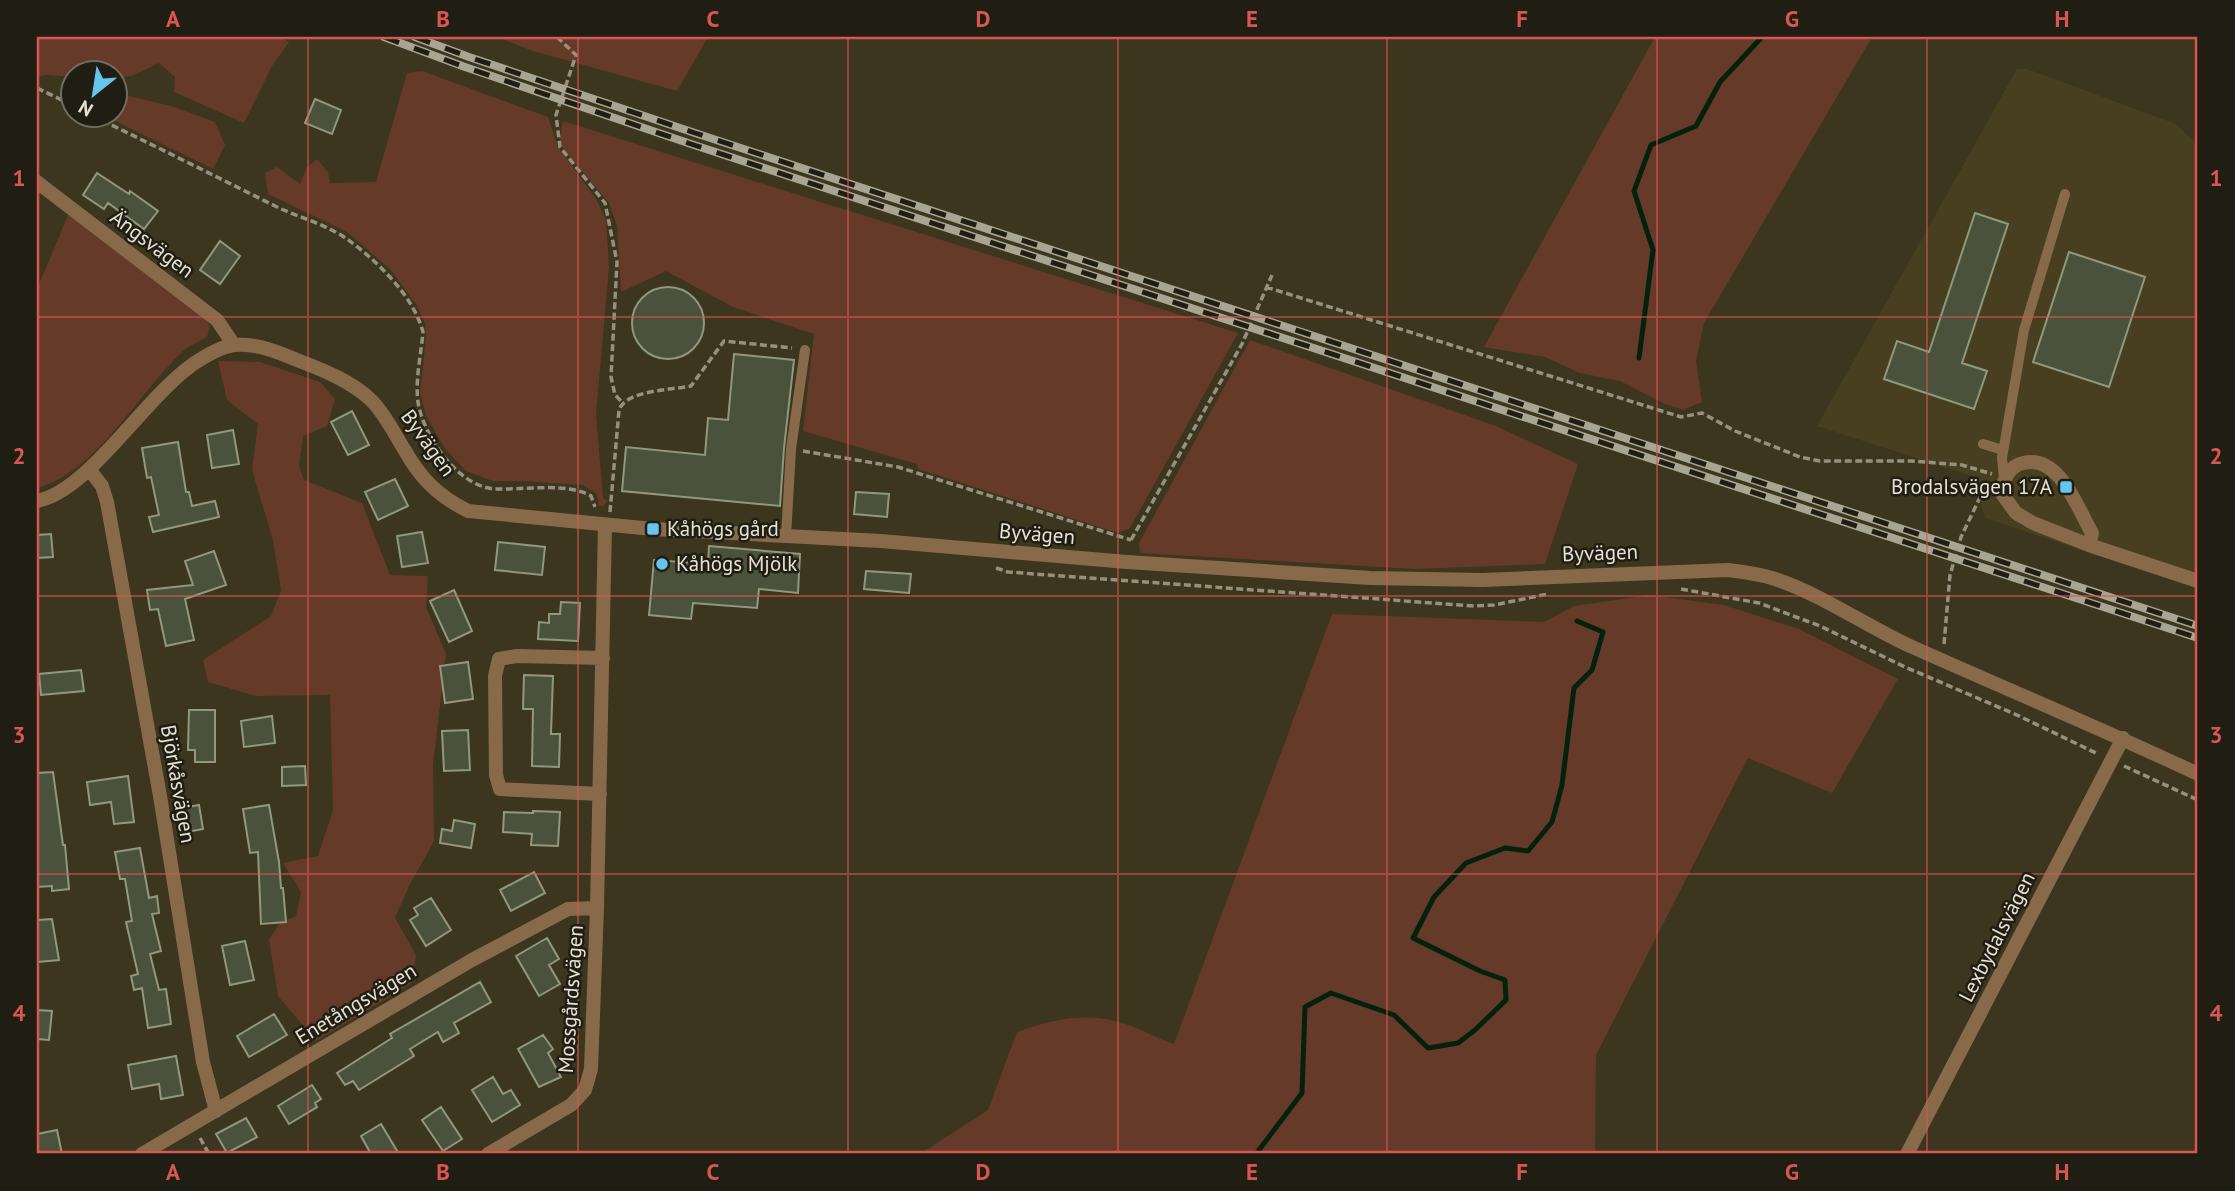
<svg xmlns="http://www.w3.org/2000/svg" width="2235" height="1191" font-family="'PT Sans',sans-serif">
	<rect width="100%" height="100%" fill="#3c361e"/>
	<path fill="#473f20" d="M2017,69H2027L2176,124L2198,145V589L1985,518L1975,477L1817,426Z"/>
	<path fill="#663a29" d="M37,37H281L289,42L272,66L244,123L174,92L175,77L159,63L132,76L116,78V74H74L73,77L47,75L37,77Z
		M497,37H708L677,91L533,51Z
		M1655,37H1872L1704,323L1696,361L1702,402L1683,410L1665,404L1620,381L1580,373L1545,357L1484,347Z
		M422,71L548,117L558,147L596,199L606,220L609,267L596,414L603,498L607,500L604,506H599L597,494L583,485L523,481H493L466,471L446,450L426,416L420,393L426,338L425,323L417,306L391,270L347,232L268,194L265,173L277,167L300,184L307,167L317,159L328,172L330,183L376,182L407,73Z
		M116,93L171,106L215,122L225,145L213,169L105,116H116Z
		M563,121L1238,333L1130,528L1118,533L918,469L917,464L803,431L814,334L733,307L666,271L621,292L617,226L609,203L562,147L560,138Z
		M69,213L203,314L210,326L207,337C199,342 190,345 183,351C139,392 97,472 37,488V289Z
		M1250,340L1496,426L1578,464L1545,564L1414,569L1140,553L1139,543Z
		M218,361L260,362L320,382L335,399L327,426L303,436L299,466L304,480L362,503L390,575L428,576L426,607L446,654L433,765L434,841L409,886L395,918L416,955L412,983L316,1041L278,996L269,939L280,923L296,916L301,892L283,863L318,856L333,810L330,695L256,696L208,682L203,660L271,616L281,590L273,540L252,470L258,424L227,400Z
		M1650,595L1724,605L1799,629L1898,679L1832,793L1748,758L1596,1055L1595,1154H920L988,1110L1017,1032C1050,1020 1084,1012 1119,1022C1138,1027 1156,1038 1174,1044L1332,614L1544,622L1574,606Z"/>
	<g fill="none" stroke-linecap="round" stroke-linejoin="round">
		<path stroke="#04220b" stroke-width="5" d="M1639,358L1653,250L1634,191L1651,145L1696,126L1720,82L1762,37
			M1256,1154L1302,1093L1305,1007L1331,993L1394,1015L1428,1048L1458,1043L1475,1030L1506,1000L1505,980L1480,971L1413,938L1434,897L1466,863L1505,848L1528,851L1552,822L1562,785L1574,688L1592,670L1603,632L1577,621"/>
	</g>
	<path fill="#4b523b" stroke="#90987e" stroke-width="2" d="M315,99L341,110L332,134L305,123Z
		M97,173L129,194L130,191L158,211L144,229L108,203L104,209L83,195Z
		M1975,213L2008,224L1962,363L1987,371L1974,409L1884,379L1897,341L1929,352Z
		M220,241L240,256L220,284L200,270Z
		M2069,252L2145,277L2109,387L2033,362Z
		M632 323a36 36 0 1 1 72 0a36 36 0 1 1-72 0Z
		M734,354L794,360L784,448L780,506L622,491L626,447L705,455L708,418L728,420Z
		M352,411L369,445L348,455L331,422Z
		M233,430L239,464L212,468L207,435Z
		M178,442L186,492H189L192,506L215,501L219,517L153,532L149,517L159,515L151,477L147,478L142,448Z
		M395,479L408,506L378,520L365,492Z
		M856,492L889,494L887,517L854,514Z
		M422,532L428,563L402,567L397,536Z
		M51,534L53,557L37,558V535Z
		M498,542L545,547L542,575L495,570Z
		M709,546L800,554L798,593L759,589L757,608L693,603L691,619L649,615L654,560L708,564Z
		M214,551L226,585L185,599L194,640L166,646L158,609L150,610L147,590L193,585L185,561Z
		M866,571L911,574L909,593L864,589Z
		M454,590L472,631L449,642L430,601Z
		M561,602L580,603L578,641L538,639L539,622L549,623V614H560Z
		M468,662L473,699L445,703L440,666Z
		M81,670L84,691L41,695L39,674Z
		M524,675L553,676L551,734H560L559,767L532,766L533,709H523Z
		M189,710H215V762H195V750H188Z
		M272,716L275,743L244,747L241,721Z
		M468,730L470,770L444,771L442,731Z
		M305,766L306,785L282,786V767Z
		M53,772L63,845H65L69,889L52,891V886L37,887V773Z
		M128,776L134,822L114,824L111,802L90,805L87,782Z
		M199,805L203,829L182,833L177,809Z
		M269,805L279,862L281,888H283L286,922L261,924L258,852L250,853L243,809Z
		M533,811L560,812L558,846L531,845L532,834L503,832L504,812L533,813Z
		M454,820L475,824L471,848L440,843L442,829L452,831Z
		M140,848L149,898L157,896L159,913L152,914L161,951L150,954L159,990L166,989L171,1024L148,1028L142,988L134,990L131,976L138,974L126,922L132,921L125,879H120L115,852Z
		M534,872L545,893L511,911L500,890Z
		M431,898L451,930L426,946L410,920L418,915L414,908Z
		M52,919L59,960L38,962L37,920Z
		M547,938L559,959L549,965L560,984L539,996L516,956Z
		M245,941L254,980L230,985L222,946Z
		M480,982L491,1002L454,1023L459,1033L443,1042L438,1032L410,1049L414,1056L359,1090L353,1081L345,1085L337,1073L392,1038L390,1034Z
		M37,1010L52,1011L49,1040L37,1039Z
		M274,1014L287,1035L249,1057L237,1036Z
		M543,1035L553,1049L548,1053L561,1077L539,1087L518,1049Z
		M176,1056L183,1095L161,1099L159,1084L132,1089L128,1065Z
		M493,1077L503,1094L511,1090L520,1105L492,1122L472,1090Z
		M312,1085L321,1099L315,1103L317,1107L289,1124L278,1106Z
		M441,1107L462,1139L443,1151L422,1120Z
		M246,1118L257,1137L227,1153L216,1134Z
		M381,1124L399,1154H371L361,1136Z
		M57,1130L62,1154H37V1134Z"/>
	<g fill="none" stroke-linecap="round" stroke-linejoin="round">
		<path stroke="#95917e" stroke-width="3.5" stroke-dasharray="7 3.5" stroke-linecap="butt" d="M557,37L576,55L556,115L560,147L605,203L617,262L611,377L615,395L622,402
			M37,88L74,106
			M93,116C155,146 217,177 279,208C301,218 327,225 347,239C377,261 413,295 423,332C421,355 415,380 418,402C423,436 459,488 496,489C523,490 568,482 591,496L595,507
			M1266,287L1681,417L1702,413L1735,431L1800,457L1820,461H1912L1962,465L1992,474
			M803,451L898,467L1131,540
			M610,512L619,410C626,390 671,390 691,386L724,341L792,348
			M1131,540L1242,344L1272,275
			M996,568L1008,572L1474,606L1494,605L1548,594
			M1681,589L1759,603L1820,626L1905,667L2017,715L2098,754
			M1944,644L1950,575L1961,537L1985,487
			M2124,766L2198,800
			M200,1138L209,1154"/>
		<path stroke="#886a4b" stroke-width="10" d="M1983,444L2003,450
			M2004,478L2002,458L2024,330L2065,194
			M786,537L791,449L805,350"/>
		<path stroke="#886a4b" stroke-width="14" d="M37,182L217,320L234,345
			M89,469L102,486L107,502L160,796L203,1062L216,1111
			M2089,545L2092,533C2077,508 2060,454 2023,463C2009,466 2004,479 2001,492L2016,513L2033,523L2089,545L2198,581
			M600,794L500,789L496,775L495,676L499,659L517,656L603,658
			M142,1154L472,960L568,909L597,908
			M488,1154L571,1105L585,1090L591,1069L597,908L605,525
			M1907,1154L2123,738"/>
		<path stroke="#886a4b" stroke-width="14" d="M37,501C91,491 148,390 201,359C211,353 223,346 235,345C256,343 278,352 297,360C323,370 351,381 371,400C385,414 394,433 404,449C420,478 438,496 468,511L653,529L881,541L1127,562L1370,578L1483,580L1728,570C1744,572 1760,574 1775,579C1823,595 1864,625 1910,646C2006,689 2103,729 2198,774"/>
		<defs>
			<path id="rail" d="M384,37L465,67L691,144L2198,638
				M415,37L469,57L695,133L2198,626"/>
		</defs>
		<use href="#rail" stroke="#a9a593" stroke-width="8"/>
		<use href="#rail" stroke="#201d13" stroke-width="5" stroke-dasharray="16" stroke-linecap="butt"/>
	</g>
	<path fill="none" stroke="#da5653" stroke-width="2" stroke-opacity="0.55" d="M308,37V1154M578,37V1154M848,37V1154M1118,37V1154M1387,37V1154M1657,37V1154M1927,37V1154M37,317H2198M37,596H2198M37,874H2198"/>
	<g fill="#66c4ef" stroke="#201d13" stroke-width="2.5">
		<rect x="2059" y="480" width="14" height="14" rx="3.5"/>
		<rect x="646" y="522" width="14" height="14" rx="3.5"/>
		<circle cx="662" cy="564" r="7"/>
	</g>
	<g text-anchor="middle" stroke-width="5" stroke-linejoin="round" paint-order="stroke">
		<g font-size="21" fill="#e5e2d4" stroke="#201d13">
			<text transform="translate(152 244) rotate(37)" y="7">Ängsvägen</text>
			<text transform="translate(428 443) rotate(54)" y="7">Byvägen</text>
			<text transform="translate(1037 534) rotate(5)" y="7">Byvägen</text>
			<text transform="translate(1600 553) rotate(-2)" y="7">Byvägen</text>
			<text transform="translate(178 784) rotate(80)" y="7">Björkåsvägen</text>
			<text transform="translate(1997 937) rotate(-63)" y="7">Lexbydalsvägen</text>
			<text transform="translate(571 999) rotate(-86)" y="7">Mossgårdsvägen</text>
			<text transform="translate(356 1004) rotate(-31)" y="7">Enetångsvägen</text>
		</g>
		<g font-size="21" fill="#e5e2d4" stroke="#201d13" text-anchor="start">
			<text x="2052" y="494" text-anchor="end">Brodalsvägen 17A</text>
			<text x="667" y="536">Kåhögs gård</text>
			<text x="676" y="571">Kåhögs Mjölk</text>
		</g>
	</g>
	<rect width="2235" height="1191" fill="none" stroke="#201d13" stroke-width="77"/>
	<g transform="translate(94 94) rotate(210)"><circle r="33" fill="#201d13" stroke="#6f6c60" stroke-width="2"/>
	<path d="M0-5L12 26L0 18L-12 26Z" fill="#66c4ef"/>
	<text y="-10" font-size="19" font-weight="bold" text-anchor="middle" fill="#e5e2d4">N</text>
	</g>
	<rect x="38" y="38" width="2158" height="1114" fill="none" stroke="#da5653" stroke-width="2.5"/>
	<g font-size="23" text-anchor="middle" font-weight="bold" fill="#da5653">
		<text x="173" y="27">A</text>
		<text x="443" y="27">B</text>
		<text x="713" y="27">C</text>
		<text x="983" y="27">D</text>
		<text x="1252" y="27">E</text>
		<text x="1522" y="27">F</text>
		<text x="1792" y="27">G</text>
		<text x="2062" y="27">H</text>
		<text x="19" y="186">1</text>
		<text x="2216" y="186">1</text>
		<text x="19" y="464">2</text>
		<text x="2216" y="464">2</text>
		<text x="19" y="743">3</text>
		<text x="2216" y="743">3</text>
		<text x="19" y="1021">4</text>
		<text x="2216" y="1021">4</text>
		<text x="173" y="1180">A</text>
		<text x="443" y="1180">B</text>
		<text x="713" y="1180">C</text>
		<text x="983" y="1180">D</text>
		<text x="1252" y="1180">E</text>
		<text x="1522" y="1180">F</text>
		<text x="1792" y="1180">G</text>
		<text x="2062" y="1180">H</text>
	</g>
</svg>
